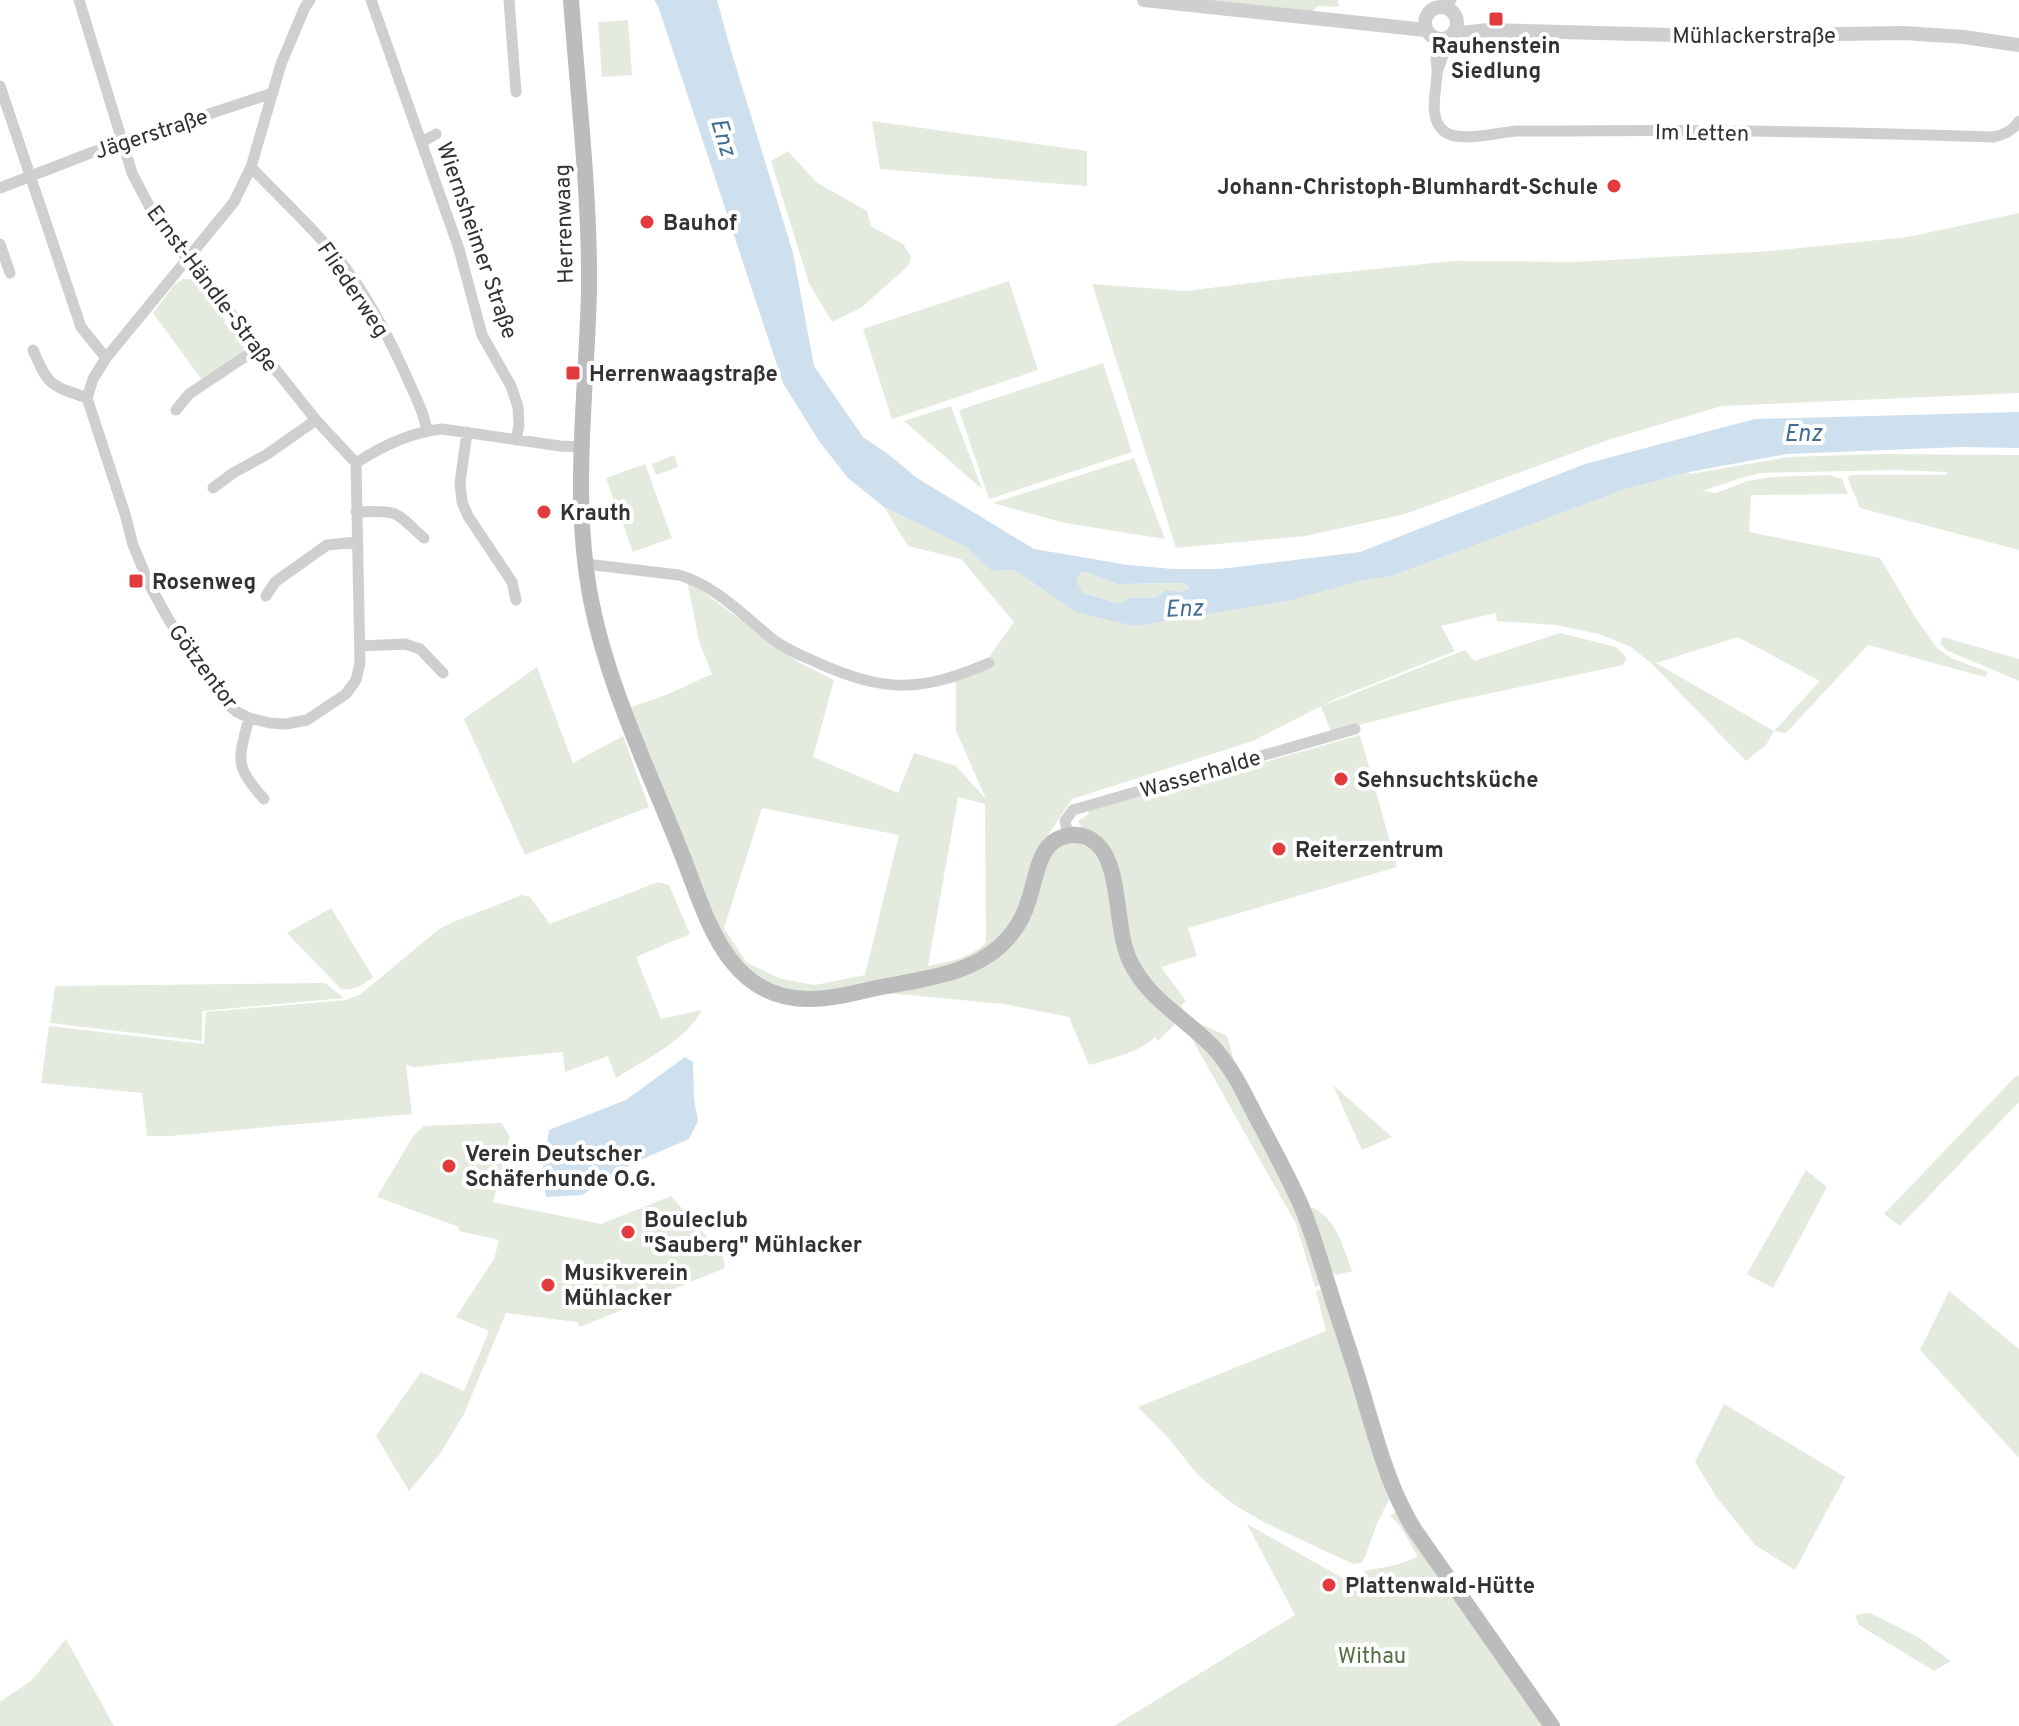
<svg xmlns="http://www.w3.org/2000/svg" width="2019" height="1726" font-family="Overpass,sans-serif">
	<rect width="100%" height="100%" fill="#fff"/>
	<path fill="#e4ebde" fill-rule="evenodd" d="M1161,0H1338L1339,7L1318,6L1310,14Z
		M628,20L632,75L602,77L598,22Z
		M872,121L1087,151V186L880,169Z
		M788,151L816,182L867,211L871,226L903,244L911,257L909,265L861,308L832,322L809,283L771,161Z
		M2019,213V393L1722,406L1611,439L1405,514L1305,536L1176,548L1092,284L1186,291L1299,277L1452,261L1574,262L1771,251L1908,237Z
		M183,279H190L196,282L225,320L224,323L228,327L230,326L244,347L243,352L202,380L153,313L175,284Z
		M1009,281L1038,370L892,419L863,329Z
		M1103,363L1132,452L989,499L959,410Z
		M951,406L982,489L904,421Z
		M1881,454L2019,455V550L1860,508L1848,479L1849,475H1947V472L1897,470L1760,473L1738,479L1702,491L1716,493L1747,481L1772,477L1829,475L1842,479L1848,494L1751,495L1749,532L1880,558L1915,617L1937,648L1951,658L1988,672L1985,677L1868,645L1786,733L1774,731L1766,745L1746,761L1651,663L1631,647L1599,634L1556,625L1497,621L1496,613L1441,626L1455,651L1340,697L1322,706L1465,650L1474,661L1560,633L1616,647L1627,658L1623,665L1449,702L1331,732L1321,706L1253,741L1072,799L1044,841L1023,905L1008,931L969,961L839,992L794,993L753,976L725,946L628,708L666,695L712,674L699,641L687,580L798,662L834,680L813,757L898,793L914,753L956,766L986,799L956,731V675L984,664L1014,622L961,559L908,546L884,507L966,547L992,571L1014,570L1076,612L1392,576L1626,489L1689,472L1690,474L1788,457ZM1738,637L1820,681L1774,731L1656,663ZM958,797L985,804L986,943C969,958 950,962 928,966ZM762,808L899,835L865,975L815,985L781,979L746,962L724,928Z
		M674,455L678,467L656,475L652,464Z
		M1134,458L1165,539L1065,523L993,503Z
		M645,464L672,538L633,552L606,478Z
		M1085,572L1117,584L1183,583L1190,588L1179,592L1166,590L1155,598H1128L1124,602L1117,603L1083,593L1077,581L1080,573Z
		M1943,637L2019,659V681L1946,650L1940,643Z
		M537,667L573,763L623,736L649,807L525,855L464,719Z
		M1360,735L1397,867L1188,928L1197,956L1161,967L1186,1001L1181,1005L1184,1011L1177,1010L1138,966L1119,893L1078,821L1089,814L1087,808L1150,789L1152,794Z
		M1072,842L1079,843L1092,850L1104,868L1120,948L1210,1050L1280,1172L1323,1284L1315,1287L1296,1224L1192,1039L1178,1021L1158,1041L1155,1037C1143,1051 1107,1060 1089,1065L1069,1017L1004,1004L877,992L997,954L1044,865L1058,846Z
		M658,882L669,885L690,934L636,957L661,1019L702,1010C685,1042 645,1059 616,1078L608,1056L565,1072L563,1052L414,1067L406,1065L412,1114L170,1136H147L142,1093L41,1083L49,1026L204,1044L206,1012L346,1000L361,994L439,929L451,923L522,895L530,897L550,924Z
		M331,908L373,977C363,985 354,991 341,989L287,933Z
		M325,983L344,998L202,1011V1041L50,1023L55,986Z
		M1192,1020L1227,1036L1237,1071Z
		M2017,1075L2019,1077V1102L1900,1226L1884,1214Z
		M1333,1085L1392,1137L1362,1150Z
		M501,1123L510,1136L493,1202L601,1224L671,1196L722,1254L725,1268L580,1327L577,1322L506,1313L464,1414L440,1454L409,1491L376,1436L421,1372L464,1391L489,1331L456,1317L494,1259L499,1240L459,1231V1227L377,1197L414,1135L424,1126Z
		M1806,1170L1827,1187L1773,1288L1747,1274Z
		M1313,1208C1337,1219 1343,1247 1352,1271L1337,1275L1331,1272L1307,1209Z
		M1324,1288L1390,1498L1378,1521L1365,1557L1361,1563L1353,1564L1265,1523L1233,1504L1198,1475L1169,1439L1138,1407L1326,1331L1316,1291Z
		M1949,1291L2019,1349V1458L1920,1350Z
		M1724,1404L1845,1477L1795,1570L1755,1545L1717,1498L1695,1462Z
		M1396,1512L1399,1513L1547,1726H1114L1295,1615L1247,1524L1355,1585L1367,1581L1364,1571L1396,1565L1418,1557L1400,1526L1390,1515Z
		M1870,1613L1918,1637L1951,1661L1934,1671L1859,1625L1855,1615Z
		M66,1639L114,1726H0V1702L32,1680Z"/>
	<path fill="#cedfed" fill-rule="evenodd" d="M654,0H717L729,44L793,253L814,366L863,437L888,454L917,478L1034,549L1128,565L1173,569H1220L1360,552L1585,464L1755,419L2019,412V448L1960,447L1787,454L1689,472L1626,489L1392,576L1364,580L1287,601L1135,626L1076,612L1014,570L992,571L966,547L884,507L848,478L819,441L783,383L658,6ZM1085,572L1117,584L1183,583L1190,588L1179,592L1166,590L1155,598H1128L1124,602L1117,603L1083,593L1077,581L1080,573Z
		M685,1057L693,1062L694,1099L698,1121L689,1139L633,1163L582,1195L546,1197L542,1171L549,1130L626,1100Z"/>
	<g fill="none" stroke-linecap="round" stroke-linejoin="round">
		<path stroke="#cfcfcf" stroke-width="11" d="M79,0L132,173L157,221L316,420L356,463
			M310,0L305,7L281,64L251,167L234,202L106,358L93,379L87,398L125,514L133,545L150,586L170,622L229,705L237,712L249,718L270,723L286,724L307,720L346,694L356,680L360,663L356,463
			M371,0L459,249L482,335L511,386L518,407L519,425L516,440
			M509,0L516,92
			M1445,8L1451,0
			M1436,38C1435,49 1436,58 1437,69C1438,88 1426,118 1445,132C1460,143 1500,132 1517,131C1532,131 1546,131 1560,131C1704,129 1849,132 1993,137C2003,135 2013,131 2019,121
			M1438,70L1444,53L1445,39
			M0,86L81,327L106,358
			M422,142L436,134
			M251,167C282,200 316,230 344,266C369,299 388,336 405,373C413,392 424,411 427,431
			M0,188L93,152L273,93
			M0,244L10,273
			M33,350C49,386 49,385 87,398
			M176,410L189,394L258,348
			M467,432L460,483L462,502L468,516L512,582L516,600
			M356,463C382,446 411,432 442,429L560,446L580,447
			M213,488L233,473L266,455L316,420
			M356,512C367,512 381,510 392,513C402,515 415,531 424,538
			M586,564L679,575C714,585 742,614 770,637C784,649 801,655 818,663C886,693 921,692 989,663
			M266,596L275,582L327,545L357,542
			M360,646L405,644L420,649L443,673
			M249,718C238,761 234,765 264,799
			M1068,835L1065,821L1073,810L1355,729"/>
		<path stroke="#cfcfcf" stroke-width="14" d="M1144,0L1426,30
			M1425 23a16 16 0 1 1 32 0a16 16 0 1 1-32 0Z
			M1453,34L1488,30L1711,36L1904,33L1964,37L2019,45"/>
		<path stroke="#bcbcbc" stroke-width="16" d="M571,0C578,95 590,195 589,289C587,389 572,490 589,589C605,681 647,766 681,852C706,914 725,1000 810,999C832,999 854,993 876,988C921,979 976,975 1008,938C1018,927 1025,913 1029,899C1037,876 1038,842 1066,836C1078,833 1088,836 1097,844C1122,867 1114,928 1130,961C1148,1000 1186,1018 1214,1048C1234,1070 1246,1098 1260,1124C1274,1150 1288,1176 1300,1203C1312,1230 1320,1260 1329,1288C1341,1327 1355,1365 1366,1405C1379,1448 1390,1490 1414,1529L1552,1726"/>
	</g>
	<g fill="#e33a3d" stroke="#fff" stroke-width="3">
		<rect x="1488" y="11" width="16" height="16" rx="4"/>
		<circle cx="1614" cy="186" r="8"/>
		<circle cx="647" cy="222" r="8"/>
		<rect x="565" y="365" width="16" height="16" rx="4"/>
		<circle cx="544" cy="512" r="8"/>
		<rect x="128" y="573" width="16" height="16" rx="4"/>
		<circle cx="1341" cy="779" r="8"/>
		<circle cx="1279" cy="849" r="8"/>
		<circle cx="449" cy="1166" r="8"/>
		<circle cx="628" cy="1232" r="8"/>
		<circle cx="548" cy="1285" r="8"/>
		<circle cx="1329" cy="1585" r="8"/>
	</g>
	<g text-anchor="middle" stroke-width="8" stroke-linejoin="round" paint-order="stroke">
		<g font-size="22" fill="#323232" stroke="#fff">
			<text x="1754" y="43">Mühlackerstraße</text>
			<text transform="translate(1702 132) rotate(1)" y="8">Im Letten</text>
			<text transform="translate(151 133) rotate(-18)" y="8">Jägerstraße</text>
			<text transform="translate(563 224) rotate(-92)" y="8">Herrenwaag</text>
			<text transform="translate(478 240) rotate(71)" y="8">Wiernsheimer Straße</text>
			<text transform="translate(213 288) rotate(53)" y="8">Ernst-Händle-Straße</text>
			<text transform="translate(354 289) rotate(56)" y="8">Fliederweg</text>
			<text transform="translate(204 666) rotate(53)" y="8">Götzentor</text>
			<text transform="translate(1200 773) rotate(-16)" y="8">Wasserhalde</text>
		</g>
		<g font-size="22" font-weight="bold" fill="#323232" stroke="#fff" text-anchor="start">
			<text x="1496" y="53" text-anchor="middle">Rauhenstein<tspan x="1496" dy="25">Siedlung</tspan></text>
			<text x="1598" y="194" text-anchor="end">Johann-Christoph-Blumhardt-Schule</text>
			<text x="663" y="230">Bauhof</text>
			<text x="589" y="381">Herrenwaagstraße</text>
			<text x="560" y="520">Krauth</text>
			<text x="152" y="589">Rosenweg</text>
			<text x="1357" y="787">Sehnsuchtsküche</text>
			<text x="1295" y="857">Reiterzentrum</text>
			<text x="465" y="1161">Verein Deutscher<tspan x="465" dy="25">Schäferhunde O.G.</tspan></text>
			<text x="644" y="1227">Bouleclub<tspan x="644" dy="25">"Sauberg" Mühlacker</tspan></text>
			<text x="564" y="1280">Musikverein<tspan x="564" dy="25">Mühlacker</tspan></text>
			<text x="1345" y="1593">Plattenwald-Hütte</text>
		</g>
		<g font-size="22" fill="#526e3f" stroke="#fff">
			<text x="1372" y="1663">Withau</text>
		</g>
		<g font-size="24" font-style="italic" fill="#406e94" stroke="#fff">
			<text transform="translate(724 137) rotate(73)" y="8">Enz</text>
			<text x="1803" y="441">Enz</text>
			<text transform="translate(1184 608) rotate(-2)" y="8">Enz</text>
		</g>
	</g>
</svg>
